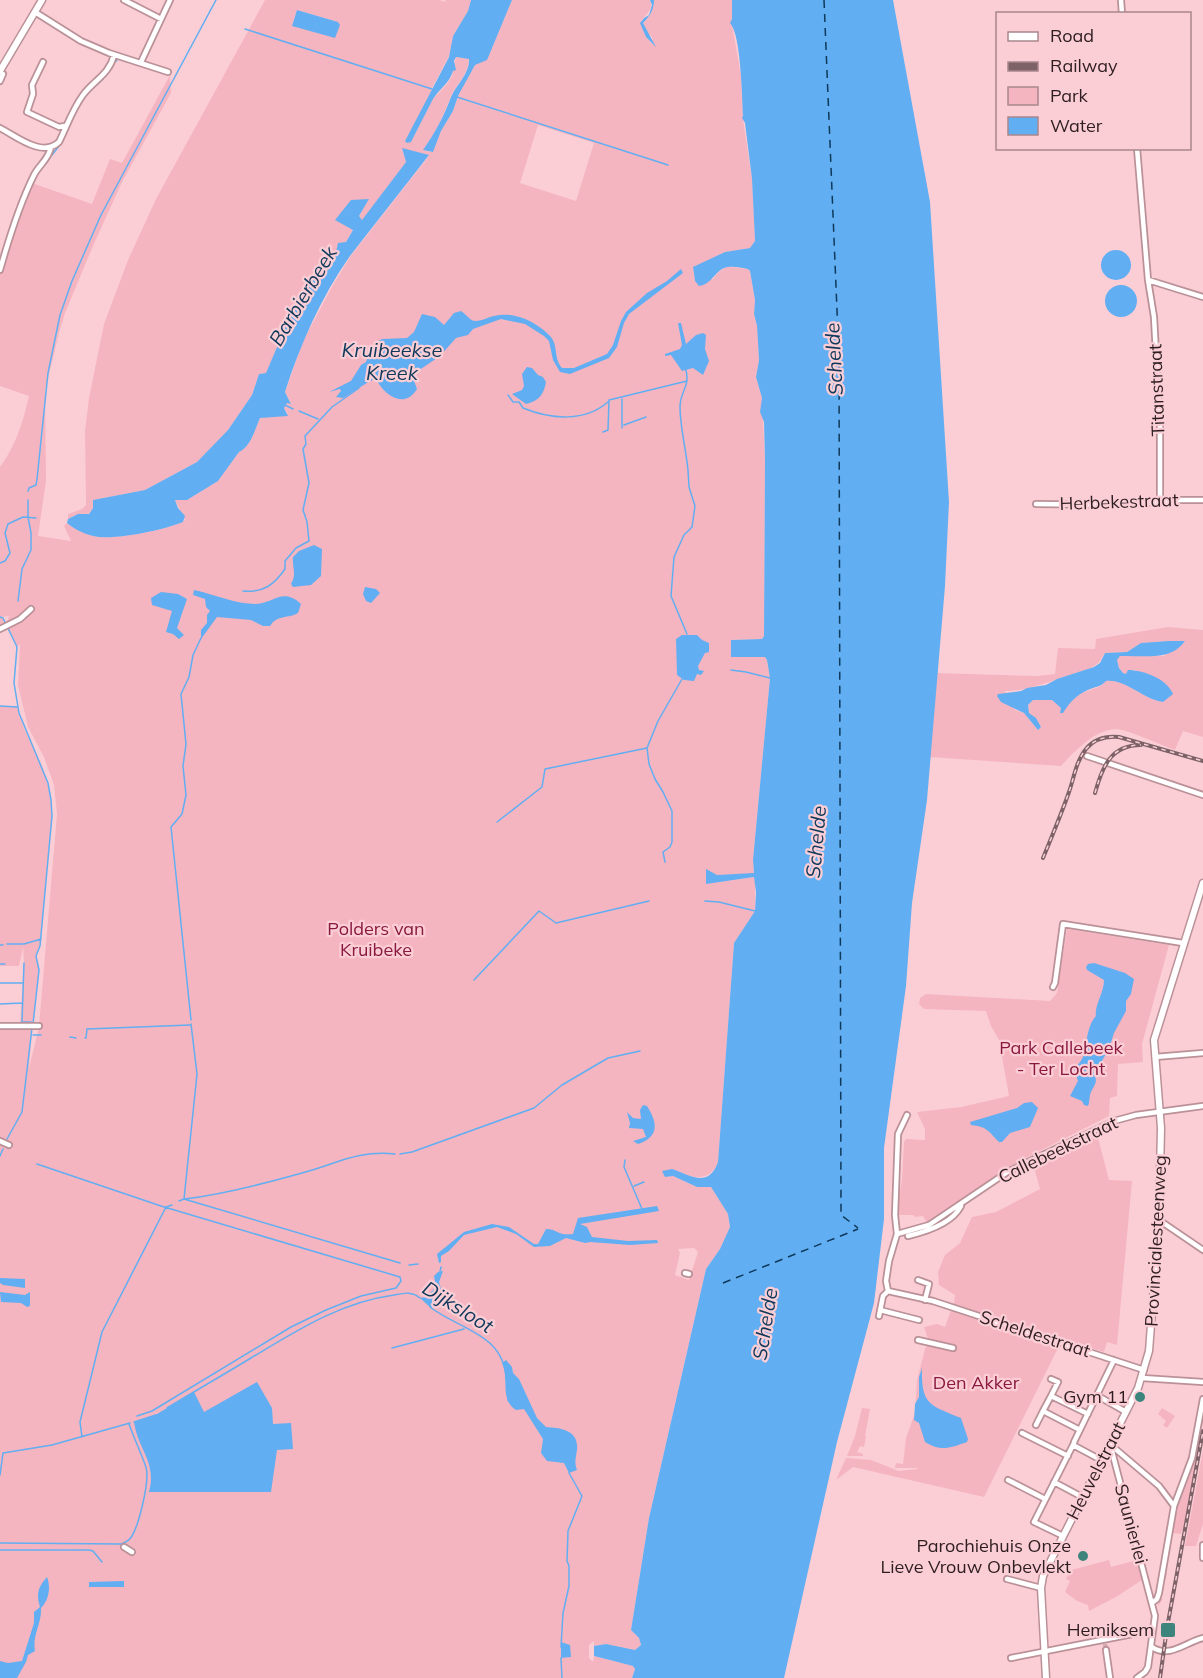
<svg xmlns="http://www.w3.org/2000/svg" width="1203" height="1678" font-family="Mulish,sans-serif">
	<rect width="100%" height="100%" fill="#fbced6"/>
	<path fill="#f5b5c0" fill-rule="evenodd" d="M265,0H439L446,2L445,0H471L468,11L453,36L449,56L433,86L411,142L433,99L447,84L452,76L456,57L469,59C469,73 456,85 451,96C443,117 436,132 423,150L432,152L441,131L453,111L458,96L475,65L490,53L512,0H650C654,10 646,14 641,21L646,37L653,45L652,37L647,32L643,23C650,16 654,10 654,0H732V24L741,76L743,119L752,179L755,241L750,248L725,252L693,268L695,281L713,279C725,263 730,267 748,269L750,271L755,300L754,314L757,326L759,360L756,377L762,398L765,461L764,636L762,639L731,640V657H765L767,660L770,678L753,860L754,874L717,875L706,870V884L755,877V911L734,943L718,1162C711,1181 693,1180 678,1171L665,1177L673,1176L697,1187H711L728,1214L730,1228L720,1249L706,1269L649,1518L631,1630L639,1638L641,1645L635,1650L606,1644L594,1646V1641L589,1645V1658L593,1662L594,1656L633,1666L635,1669L632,1678H0V1025L20,1024L24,963L23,947L19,966H0V706L18,707C21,728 33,745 41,764C48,781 51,798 52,816L40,946L36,955L39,970L33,1024L39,1026L57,814L54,785L44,757L28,727L18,685L20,644L17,647L6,625L0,628V618H3L6,624L9,616L0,617V467C16,445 23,422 29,396L0,386V271L10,232L32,183L92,204L110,159L122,163L170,75L171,93L122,182L93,246L65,313L59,333L45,391L46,481L38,536L71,541L64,526L67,523C74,529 85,534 93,536C112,541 165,530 183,522L185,520L175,500H187L218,481L239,452C251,447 255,429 260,418L288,413L283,408L287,403H291L285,392L304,339L333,285L350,257L429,156L402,149L406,162L362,221L359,216L368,200L336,220L353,229L346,242L320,267V271L300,300L266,373L259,374L252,395L228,430L197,462L145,490L93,500V508L87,516L78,514L68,519V514L82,509L86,505L85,431L89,398L104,324L128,260L156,199ZM297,10L338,22L340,25L292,26ZM538,125L594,143L576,201L520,183ZM39,1027L29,1068L32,1029ZM694,1248L698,1252L689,1280L675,1275L680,1253L678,1249Z
		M1168,627L1203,630V737L1183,731L1175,750C1163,746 1126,729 1116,729C1094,730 1075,751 1061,766L929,757L935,673L1037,676L1055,674L1058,648L1095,649L1096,639ZM1168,641L1185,642L1164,656H1120L1117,660L1119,668L1123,673L1126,674L1129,670H1136L1163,702C1142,699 1126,679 1106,681L1101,686L1082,693L1061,708L1052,700H1033L1028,705L1029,713L1036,719L1041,727L1038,730L1024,713L1015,710L1011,705L1005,691C1029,691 1047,682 1070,675C1078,672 1090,670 1097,664C1101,661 1102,657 1105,653L1127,652L1141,643Z
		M1067,929L1169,945L1142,1044L1143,1062L1118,1064L1117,1096L1110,1098L1109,1116L1008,1167L927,1223L923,1216L915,1217L913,1215H896L902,1180L904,1142L906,1139L925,1140V1129L917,1112L961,1107L1009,1096L999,1040L991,1026L986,1011L924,1009L919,1004L920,998L926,994L1050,1001L1057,993Z
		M1097,1134L1109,1180L1132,1181L1117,1345L1107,1342L1104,1352L954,1304L955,1295L939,1285L938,1272L945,1255L960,1243L972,1217L996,1212L1040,1189L1033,1164Z
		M951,1310L1059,1346L984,1497L853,1467L836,1480L846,1458L871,1460L899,1471L918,1469L917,1468H895L896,1463L903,1464L906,1438L915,1413L917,1380L925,1349L929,1342L924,1327L937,1324L945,1327Z
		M1203,1405V1423L1184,1530H1182L1181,1534L1172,1533L1165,1572L1167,1573L1166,1578H1164L1160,1598L1163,1599L1158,1606L1175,1507L1193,1457Z
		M862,1408L870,1409L865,1436L866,1437L864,1447L860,1446L857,1452L863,1454V1456H847L855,1436Z
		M1162,1408L1175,1416L1167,1428L1163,1425L1166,1421L1158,1414Z
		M1203,1450V1524L1196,1546H1185Z
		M1109,1560L1111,1567L1137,1560L1142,1580L1116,1597L1089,1611L1088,1605L1077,1601L1065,1592L1070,1581L1066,1579L1071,1570Z"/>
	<path fill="#61aef2" d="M471,0H512L490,53L487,60L475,65L458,96L453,111L441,131L433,152L423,150C435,133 444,116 451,97C456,85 470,73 469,59L456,57L454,61L456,70L453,71C449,84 440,88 433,99L411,142L407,143L405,141L449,57L453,36L468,11Z
		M650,0H654C654,10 650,16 643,23L656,47L646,37L640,23L644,18L649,15L652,5Z
		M732,0H893L930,202L949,502L945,586L927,800L912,903L906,986L884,1148V1219L874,1303L837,1442L784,1678H632L635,1669L633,1666L594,1656V1646L606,1644L635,1650L641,1645L639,1638L631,1630L649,1518L706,1269L720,1249L730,1227L728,1214L711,1187H697L673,1176L665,1177L662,1171L672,1169C690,1175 708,1189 718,1162L734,943L755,911L756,892L754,877L706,884V869L717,875L754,873L753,860L770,678L767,660L765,657H731V640L762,639L764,636L765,461L764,422L760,412L762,398L756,377L759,360L757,326L754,314L755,300L750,271L748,269C742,268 734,266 728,267C715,269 713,284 699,286L695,281L693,267L725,252L750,248L755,241L752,179L745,123L742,118L743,116C742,97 741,34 730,23L732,19Z
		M297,10L338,22L340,25L335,38L292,26Z
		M402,148L429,155C403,189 376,222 350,256C321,297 300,345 285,392L291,404L287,403L284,408L288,416L260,418C255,429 251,447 239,452L218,481L187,500H175L178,508L185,516L183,522C164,530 113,541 93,536C84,534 74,529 67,523L68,519L78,514H89L93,508V500L145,490L197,462L228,430L252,395L259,374L266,373L297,300L303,296L329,254L336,252L338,243L346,242L353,230L335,220L351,200L369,199L359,216L362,220L406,162Z
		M1101 265a15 15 0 1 1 30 0a15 15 0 1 1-30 0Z
		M681,269L683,273L629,314L624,323L617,347L609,358L570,374L560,372L553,360L549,341L544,336L525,324L501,319L473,329L468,335L456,338L440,356L412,375L417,389C404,410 384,395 376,379L370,381L343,398L336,397L341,391L340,389L329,392L351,381L361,365L366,362L370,349L375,343L382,339L407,338L414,332L422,314L435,317L444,325L454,313L461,311C466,314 471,322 476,321C482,321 488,317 494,316C513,311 535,321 549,335C559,344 553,358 562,368H574L607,354L613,345L621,321L626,312L647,293L667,281Z
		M1105 301a16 16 0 1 1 32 0a16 16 0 1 1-32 0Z
		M678,323H681L686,344L696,335L703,333L706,335L705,349L709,361L703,375L693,368L682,371L671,355L665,356V354L680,349L682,345Z
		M527,367L532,368L538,375L543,377L546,382C544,394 539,401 526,404L512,394L522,390L524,386L522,374Z
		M314,545L322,549L321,576L311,585L293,587L291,584C297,574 292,568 293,557L299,551Z
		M365,587L376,589L380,593L371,603L366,601L363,594Z
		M194,590C214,594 235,604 256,604C274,603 283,587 301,604L298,613L294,615C284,618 276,616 270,626H263L251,620L217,617L201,639V630L207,623V615L210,611L206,607L205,599L193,595Z
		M161,592L178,594L187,599L177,628L184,635L179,639L173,634L166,632L172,611L152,605L151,598Z
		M682,635H697L702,640L709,643V652L705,653L698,666L699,670L704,671L701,675L697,674L694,681L684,680L677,675L676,639Z
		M1168,641H1185C1170,662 1143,655 1120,656L1117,660L1119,668L1123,673L1126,674L1128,670C1144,670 1167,679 1173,694L1163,702C1142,699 1126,679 1106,681C1101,686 1099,686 1093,688C1080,692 1070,701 1063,713H1060L1061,708L1052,700H1033L1028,705L1029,713L1036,718L1041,727L1038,730L1024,713L1001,702L997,696L998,694L1021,691L1027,688L1046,685L1057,679L1094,667L1100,663L1105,653L1127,652L1141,643Z
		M1094,963L1125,973L1134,979L1131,994L1126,1001V1011L1114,1033L1109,1049L1094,1074C1098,1082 1095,1084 1091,1092C1089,1096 1090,1102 1088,1106L1084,1105L1082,1101L1070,1096L1078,1081L1074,1069C1077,1065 1081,1062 1083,1057C1087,1044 1087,1025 1096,1016C1094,1006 1104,993 1104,980L1087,970L1086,967L1088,964Z
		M1032,1102L1038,1108L1030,1127L1010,1133L1002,1142H999C988,1131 988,1127 971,1125L970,1122L1017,1108L1024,1103Z
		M643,1105L647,1106C658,1123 659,1137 638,1144L633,1141L646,1137L643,1129L629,1128L630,1123L627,1112L633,1118L641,1119L640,1110Z
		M657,1206L659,1211L580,1224L587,1227L592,1237L628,1241L657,1240L658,1243L630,1245L590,1242L585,1243L566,1238L550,1246L534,1247L516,1234L497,1227L464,1235L449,1251L441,1256V1262L439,1263L437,1254L464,1232L492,1224L509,1227L534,1244H538L546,1229C558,1229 557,1236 573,1234L578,1218Z
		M443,1271L439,1282L444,1299L432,1304V1309L420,1298L426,1297L436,1287L434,1276L438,1272Z
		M0,1278L25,1279V1288L3,1285L0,1283Z
		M0,1292L25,1295L30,1292V1306L27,1307L21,1303L1,1302Z
		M506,1360L512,1367L513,1373L519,1379L537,1418L546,1427C561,1428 579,1430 577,1450C576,1457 574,1463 577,1470L569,1473L564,1463L547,1461L541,1453L543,1439L524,1409L516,1410C499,1399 510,1379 502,1363Z
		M922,1368C921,1405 930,1405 961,1418L968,1439L967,1442C950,1448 941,1452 925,1442L919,1423L914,1420L915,1404L919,1397V1377Z
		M257,1382L272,1408L273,1424L291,1423L293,1449L277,1450L271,1492H149C157,1462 138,1450 134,1422L157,1414L194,1392L204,1412Z
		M47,1577C51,1587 49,1600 41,1608C42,1623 32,1635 35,1651L28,1655L26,1662L17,1678H0V1661L8,1663L22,1661L34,1623V1612L40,1607C36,1594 38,1587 47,1577Z
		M124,1581V1587H89V1582Z
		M561,1642L570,1645L571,1657L561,1658Z"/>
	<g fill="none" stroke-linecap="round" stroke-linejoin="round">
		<path stroke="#61aef2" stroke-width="1.5" d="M245,29L432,89
			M112,65L119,58
			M105,76L110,69
			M457,97L668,165
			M80,105L86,94L103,79
			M52,155L62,142L78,107
			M686,370C690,388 680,391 680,407C680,427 686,449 688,470L689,487L695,506L692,527L684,535L674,557L671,596L687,634
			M508,395L513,402H519L523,408C550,419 585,423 609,401
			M622,399V428
			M285,405L293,409
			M299,411L318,419
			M624,425L646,417
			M603,432L608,430L609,400L687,381
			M28,491L29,488L36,485L37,479L48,373L60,315L72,281L101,215L216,0
			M0,563L5,561L10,553L5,533L8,524L23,517L36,518
			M243,591C263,593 274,585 285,569V561L296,548L309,541L307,522L303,510L309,483L303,449L306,444L305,436L332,407L359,388
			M18,601L22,569L31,550V533L28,517V500
			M0,617L3,618L17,647L14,683L19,713L48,783L51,800L52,816L40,946L36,956L39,970L33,1024
			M731,670L746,672L770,678
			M0,706L17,707
			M497,822L542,787L545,769L647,748
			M665,862L663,852L670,847L672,842V811L663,792L655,779L649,764L647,748L658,721L682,679
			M705,901L719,902L755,911
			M7,944H24L41,939
			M0,945H3
			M24,963L22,1022H31
			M0,964H5
			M474,980L539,911L556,923L649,901
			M0,983H23
			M0,1004L22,1003
			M191,1020L171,827L182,814L186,795L183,766L186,744L181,694L189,677L193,655L201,638
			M0,1029H32
			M33,1035H41
			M70,1037L76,1038
			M85,1038H86L87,1029L190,1025
			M7,1139L22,1112L32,1028
			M400,1154L412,1152L534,1108L562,1085L608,1058L640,1051
			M0,1156L3,1149
			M625,1160L624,1167L642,1209
			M37,1164L161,1206L400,1277L401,1281L396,1288L361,1296L326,1310L291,1327L152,1411L137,1416
			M634,1186L644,1182
			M184,1199L400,1263
			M185,1199C224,1194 263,1184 302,1173C336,1164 358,1150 395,1154
			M179,1201L184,1199L197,1074L191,1024
			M409,1265L418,1264
			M440,1272L441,1267
			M430,1307C460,1330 505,1334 506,1380
			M392,1348L464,1329
			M508,1400L514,1407
			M167,1408C195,1391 223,1375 251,1358C296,1331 341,1302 394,1295C404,1293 412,1291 420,1298
			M134,1422L156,1415
			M82,1437L80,1422L102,1332L166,1207L172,1205
			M0,1475L3,1453L52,1445L130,1423
			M0,1543L121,1544C126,1542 129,1541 132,1536C139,1524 150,1481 146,1467C141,1453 134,1438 129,1424
			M0,1550H89L93,1551L102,1562
			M561,1647L563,1613L569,1586V1566L567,1561L568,1531L582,1496L569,1473
			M561,1658L562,1678"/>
		<path stroke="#0f395a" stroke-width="1.5" stroke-dasharray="8 6" stroke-linecap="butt" d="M824,0L839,358L841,1215L858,1228
			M723,1283L858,1229"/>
		<path stroke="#d2abb2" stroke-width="4.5" stroke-dasharray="4.5 2" stroke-linecap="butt" d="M1105,1644L1106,1650"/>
		<defs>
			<path id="minor" d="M124,0L161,19
				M1121,0L1122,14
				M35,12L81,41L109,53L168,72
				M43,62L32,85L33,94L27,112L59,127L65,126
				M141,62L170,0
				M0,81L3,74
				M0,128C16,136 42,158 59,142C67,126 72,110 83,95C94,80 109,75 114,55
				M1137,148L1148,280L1154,317L1160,426V501
				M0,270C9,238 19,205 34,175C39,165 49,159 51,147
				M1148,280L1203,297
				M1036,504L1121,505L1180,500H1203
				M0,629L20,619L31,609
				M1087,756L1203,795
				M1053,987L1055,983L1063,924L1183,943
				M0,1026H39
				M1155,1057L1203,1053
				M0,1141L9,1145
				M1159,1220L1203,1250
				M897,1234L929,1225L1009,1171L1114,1121L1136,1115L1203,1106
				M908,1236C925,1232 952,1224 961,1206
				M685,1273L689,1274
				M918,1280L929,1284L925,1300
				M888,1291L933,1301L1144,1370
				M888,1291L886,1281L889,1261L897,1234L895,1215L898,1134L907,1115
				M880,1310L919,1320
				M879,1316L883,1296L888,1291
				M918,1340L953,1348
				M1142,1378L1203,1382
				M1051,1379L1058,1382L1051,1396
				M1098,1396L1126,1412
				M1036,1425L1043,1411
				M1080,1430L1043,1411L1051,1396L1088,1414
				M1022,1433L1068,1456
				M1074,1442L1114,1360
				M1110,1444L1155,1616L1148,1667L1145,1672L1137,1678
				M1073,1445L1101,1460
				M1112,1446L1159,1486L1174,1506
				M1008,1480L1045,1499
				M1054,1482L1084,1498
				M1063,1536L1034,1522L1074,1443
				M1203,1545V1558
				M124,1547L132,1552
				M1007,1579L1041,1588
				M1152,1603L1157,1599L1159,1593L1174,1506L1192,1458L1203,1399
				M1152,1647C1169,1659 1186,1642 1203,1638
				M1106,1650L1110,1678
				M1011,1658L1153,1630"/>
			<path id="major" d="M0,71L42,0
				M1046,1678L1041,1588L1043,1576L1138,1388L1149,1351L1159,1220L1161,1128L1154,1040L1203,883"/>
		</defs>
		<use href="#minor" stroke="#bb9198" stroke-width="8"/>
		<use href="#major" stroke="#bb9198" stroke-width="9"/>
		<use href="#minor" stroke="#fff" stroke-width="4.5"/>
		<use href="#major" stroke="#fff" stroke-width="6"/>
		<defs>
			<path id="rail" d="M1095,793C1102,768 1110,745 1141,745
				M1043,858C1052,836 1061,815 1069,792C1074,778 1076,761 1086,749C1094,739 1107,736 1119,737L1203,761
				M1160,1678L1167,1628L1203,1431"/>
		</defs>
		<use href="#rail" stroke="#7d6267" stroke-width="4"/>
		<use href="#rail" stroke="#fbced6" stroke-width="1.5" stroke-dasharray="4.5" stroke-linecap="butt"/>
	</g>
	<g fill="#3d847d" stroke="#fbced6" stroke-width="2">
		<circle cx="1140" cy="1397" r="6"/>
		<circle cx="1083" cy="1556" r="6"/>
		<rect x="1160" y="1622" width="16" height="16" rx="3"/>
	</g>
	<g text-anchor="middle" stroke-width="4.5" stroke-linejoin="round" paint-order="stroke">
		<g font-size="18" fill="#2d1d20" stroke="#fbced6">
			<text transform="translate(1157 390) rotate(-92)" y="6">Titanstraat</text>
			<text transform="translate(1119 502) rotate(-2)" y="6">Herbekestraat</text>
			<text transform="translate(1058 1150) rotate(-26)" y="6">Callebeekstraat</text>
			<text transform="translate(1156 1241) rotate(-87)" y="6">Provincialesteenweg</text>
			<text transform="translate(1035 1334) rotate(18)" y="6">Scheldestraat</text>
			<text transform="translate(1096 1471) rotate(-63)" y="6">Heuvelstraat</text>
			<text transform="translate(1131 1524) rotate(75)" y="6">Saunierlei</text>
		</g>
		<g font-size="18" fill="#8a193f" stroke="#fbced6">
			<text x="376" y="935">Polders van<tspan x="376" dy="21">Kruibeke</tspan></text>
			<text x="1061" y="1054">Park Callebeek<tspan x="1061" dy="21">- Ter Locht</tspan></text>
			<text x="976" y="1389">Den Akker</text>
		</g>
		<g font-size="18" fill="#2d1d20" stroke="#fbced6" text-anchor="end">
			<text x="1128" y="1403">Gym 11</text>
			<text x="1071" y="1552">Parochiehuis Onze<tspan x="1071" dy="21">Lieve Vrouw Onbevlekt</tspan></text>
			<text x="1154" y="1636">Hemiksem</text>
		</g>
		<g font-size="20" font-style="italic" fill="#0f395a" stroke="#fbced6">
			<text transform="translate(303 296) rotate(-59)" y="7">Barbierbeek</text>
			<text x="392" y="357">Kruibeekse<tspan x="392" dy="23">Kreek</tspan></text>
			<text transform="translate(834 359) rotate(-93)" y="7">Schelde</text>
			<text transform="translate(816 842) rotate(-85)" y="7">Schelde</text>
			<text transform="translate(458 1307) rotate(32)" y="7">Dijksloot</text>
			<text transform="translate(765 1324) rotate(-81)" y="7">Schelde</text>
		</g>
	</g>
	<rect x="996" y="12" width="195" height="138" fill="#fbced6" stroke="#a9878d" stroke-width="1.5"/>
	<rect x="1008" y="32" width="30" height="9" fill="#ffffff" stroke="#a9878d" stroke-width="1.5"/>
	<text x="1050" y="42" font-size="18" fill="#2d1d20">Road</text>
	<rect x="1008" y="62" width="30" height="9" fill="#7d6267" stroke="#a9878d" stroke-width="1.5"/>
	<text x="1050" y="72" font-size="18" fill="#2d1d20">Railway</text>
	<rect x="1008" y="87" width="30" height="18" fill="#f5b5c0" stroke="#a9878d" stroke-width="1.5"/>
	<text x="1050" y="102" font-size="18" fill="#2d1d20">Park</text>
	<rect x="1008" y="117" width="30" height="18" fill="#61aef2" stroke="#a9878d" stroke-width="1.5"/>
	<text x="1050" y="132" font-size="18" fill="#2d1d20">Water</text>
</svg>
